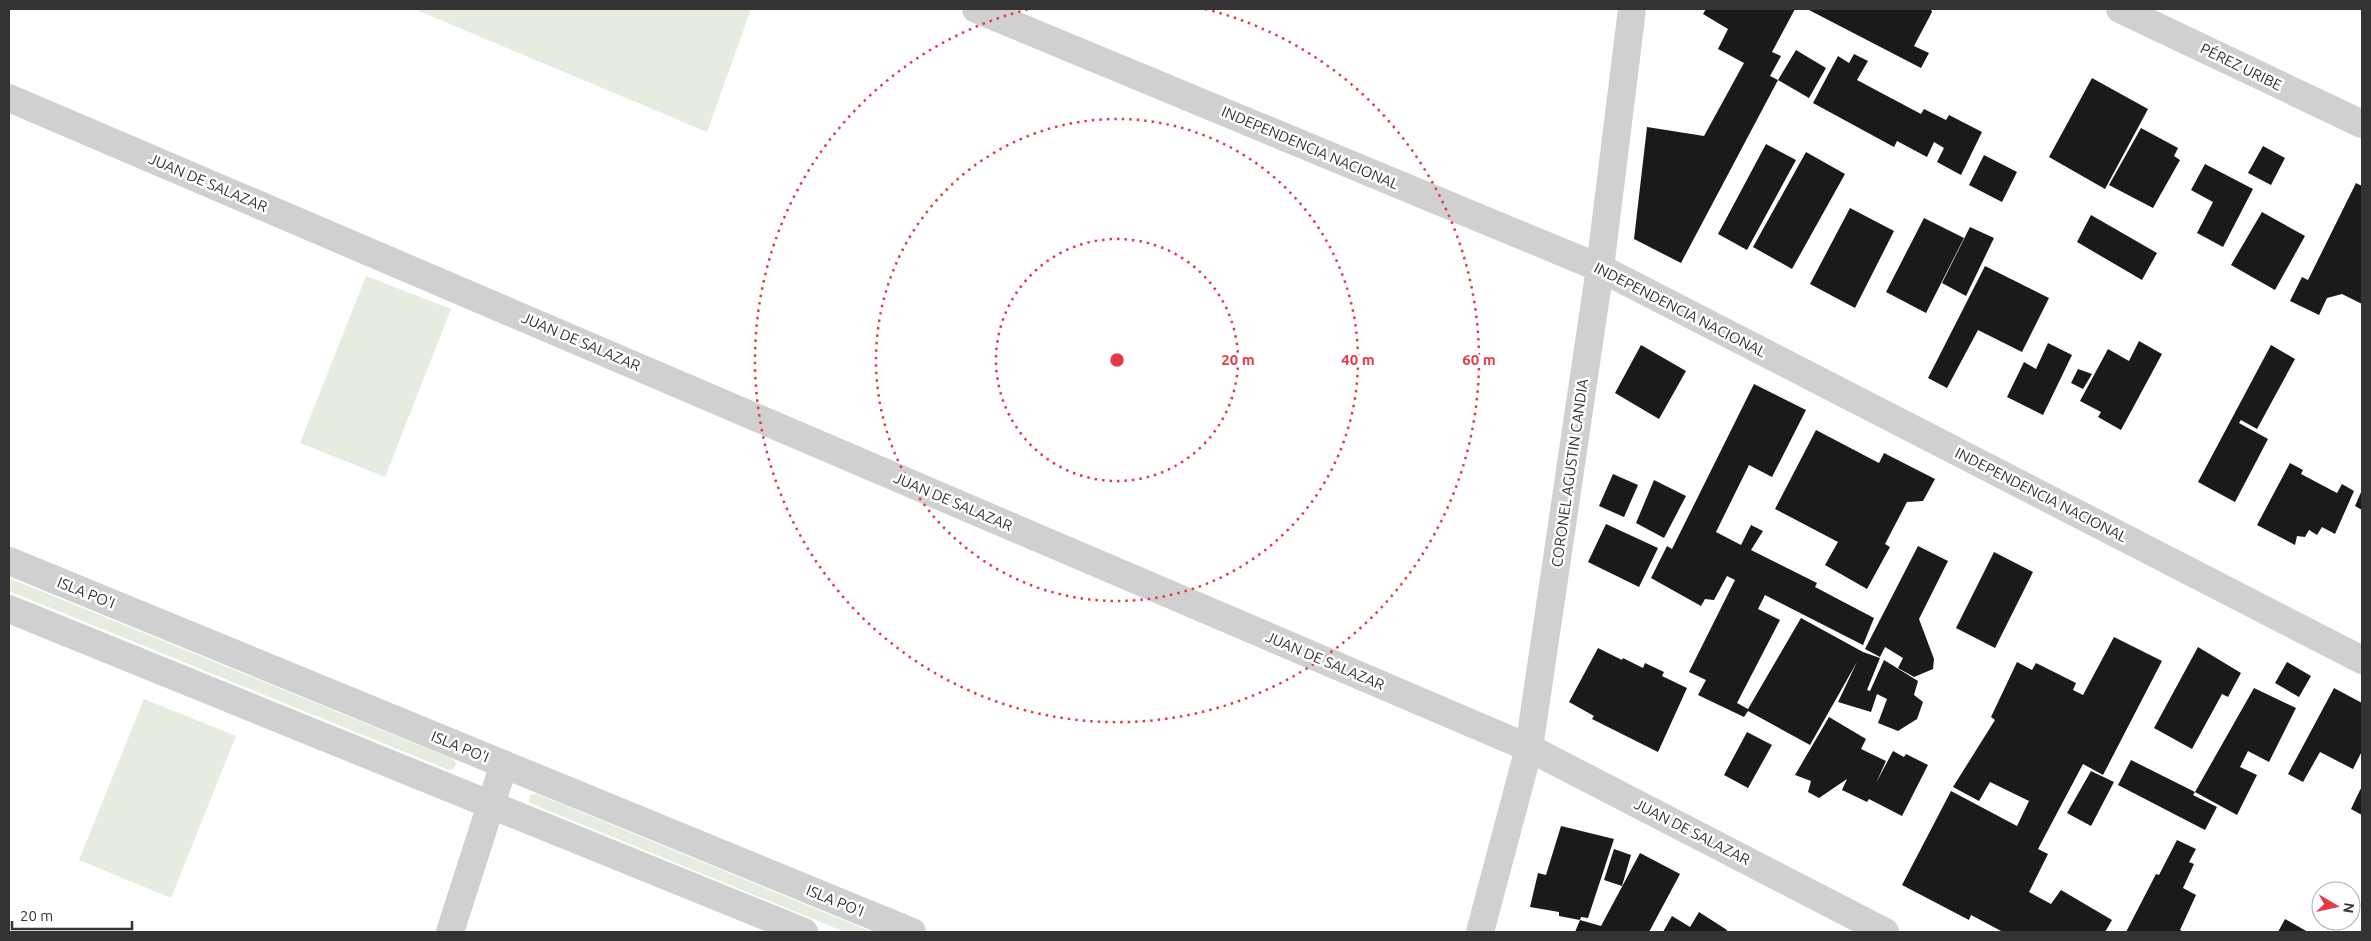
<svg xmlns="http://www.w3.org/2000/svg" width="2371" height="941" font-family="Ubuntu,sans-serif">
	<rect width="100%" height="100%" fill="#fff"/>
	<path fill="#e6ecdf" d="M414,9H751L707,132Z
		M366,276L451,309L385,477L300,443Z
		M9,578L453,759L456,762L455,768L449,770L9,591Z
		M144,699L236,736L171,898L79,860Z
		M537,794L872,932H845L532,804L529,802L530,795Z"/>
	<path fill="#1a1a1a" d="M1706,9H1795L1772,52L1781,56L1770,76L1778,80L1681,263L1634,239L1647,127L1704,136L1744,63L1718,49L1728,29L1703,14Z
		M1807,9H1931L1932,12L1914,46L1929,53L1921,68Z
		M1796,50L1826,68L1809,98L1778,80Z
		M1854,54L1868,61L1857,80L1921,114L1924,109L1946,120L1949,115L1982,132L1961,175L1937,162L1944,148L1934,142L1927,157L1897,141L1894,147L1813,103L1838,56L1849,63Z
		M2092,78L2148,109L2105,189L2049,157Z
		M2141,128L2178,148L2174,156L2180,160L2153,208L2109,185Z
		M1766,144L1796,160L1747,250L1718,234Z
		M2263,146L2285,158L2271,185L2248,173Z
		M1806,152L1845,174L1792,269L1753,247Z
		M1984,155L2017,172L2002,202L1969,185Z
		M2205,164L2253,189L2223,247L2197,233L2213,202L2191,190Z
		M2356,183L2362,186V304L2342,294L2327,298L2319,315L2290,301L2302,277L2308,280Z
		M1850,208L1894,231L1855,308L1810,284Z
		M2262,212L2305,236L2275,290L2231,265Z
		M2091,215L2157,253L2142,280L2077,242Z
		M1924,218L1964,238L1926,313L1886,292Z
		M1970,227L1994,238L1966,296L1942,283Z
		M1985,266L2049,298L2022,352L1978,330L1947,388L1928,378Z
		M2139,341L2162,354L2121,430L2098,417L2101,412L2080,401L2108,349L2129,361Z
		M2048,343L2072,355L2043,415L2007,397L2024,362L2036,369Z
		M1641,345L1686,371L1659,419L1615,393Z
		M2271,345L2295,359L2257,429L2241,420L2239,423L2268,439L2235,502L2198,482Z
		M2078,369L2092,374L2083,389L2071,383Z
		M1754,384L1806,410L1772,477L1749,465L1716,532L1741,545L1751,525L1763,531L1751,550L1817,583L1815,587L1874,618L1863,645L1765,595L1758,609L1780,620L1737,703L1748,709L1801,618L1863,652L1880,658L1867,690L1870,691L1884,660L1918,681L1914,695L1923,702L1917,719L1898,731L1878,723L1887,699L1877,694L1871,712L1838,702L1857,662L1810,745L1748,711L1744,717L1698,695L1706,680L1689,672L1735,580L1727,576L1714,600L1705,599L1701,606L1651,578L1667,546L1672,549Z
		M1816,430L1879,463L1884,453L1935,479L1923,501L1907,502L1885,544L1890,547L1867,589L1825,565L1838,542L1775,509Z
		M2290,463L2303,470L2301,474L2337,493L2342,484L2354,491L2335,534L2322,527L2317,535L2309,530L2305,537L2297,536L2295,545L2257,525Z
		M1613,474L1638,485L1624,517L1599,506Z
		M1654,480L1686,496L1664,538L1636,523Z
		M2362,490V510L2355,506Z
		M1606,524L1658,548L1639,587L1588,562Z
		M1918,546L1948,561L1919,619L1934,659L1933,669L1914,677L1898,668L1903,658L1885,647L1880,657L1865,649Z
		M1994,552L2033,572L1995,648L1956,628Z
		M2114,637L2162,661L2103,775L2083,764L2038,849L2048,854L2029,892L2051,904L2061,890L2112,920L2105,932H2003L1971,915L1969,920L1902,885L1951,791L2017,826L2029,801L1990,782L1979,801L1953,787L1995,720L1991,717L2017,662L2032,670L2036,663L2076,683L2073,690L2083,695Z
		M2198,647L2241,673L2228,697L2222,694L2192,749L2154,728Z
		M1598,648L1622,660L1623,658L1643,668L1645,663L1664,672L1662,676L1687,688L1658,752L1592,719L1594,716L1569,702Z
		M2287,662L2311,676L2299,697L2275,683Z
		M2254,688L2296,708L2269,762L2248,751L2240,767L2257,775L2237,815L2195,792Z
		M2334,688L2362,703V751L2353,769L2320,752L2303,782L2288,774Z
		M1829,717L1866,739L1861,749L1886,761L1876,783L1893,751L1904,757L1906,754L1928,765L1902,816L1869,799L1867,802L1842,790L1847,779L1819,798L1808,792L1811,781L1795,775Z
		M1747,732L1772,745L1748,788L1724,775Z
		M2131,760L2195,792L2193,795L2217,807L2205,830L2118,785Z
		M2091,771L2114,782L2091,826L2067,813Z
		M2362,786V815L2351,809Z
		M1561,826L1614,839L1588,918L1581,917L1580,920L1601,926L1640,853L1680,874L1649,932H1575L1580,920L1559,916V912L1530,907L1538,873L1546,875Z
		M2177,840L2196,849L2189,862L2194,864L2183,888L2196,895L2180,930L2184,932H2126L2156,874L2159,875Z
		M1614,849L1631,855L1622,886L1604,880Z
		M1699,912L1727,930L1726,932H1663L1672,916L1690,927Z
		M2285,919L2308,932H2278Z"/>
	<g fill="none" stroke-linecap="round" stroke-linejoin="round">
		<path stroke="#d0d0d0" stroke-width="28" d="M976,9L1600,268L2362,660
			M2120,9L2362,124
			M9,98L1529,748L1885,932
			M9,561L912,932
			M9,609L804,932
			M450,932L504,764
			M1480,932L1529,748L1600,268L1632,9"/>
	</g>
	<g fill="none" stroke="#e63946" stroke-width="2.5" stroke-dasharray="2.5 5">
		<circle cx="1117" cy="360" r="121"/>
		<circle cx="1117" cy="360" r="241"/>
		<path d="M1205 9A362 362 0 1 1 1029 9"/>
	</g>
	<g text-anchor="middle" stroke-width="5" stroke-linejoin="round" paint-order="stroke">
		<g font-size="15" fill="#333" stroke="#fff">
			<text transform="translate(2241 67) rotate(26)" y="5">PÉREZ URIBE</text>
			<text transform="translate(1310 148) rotate(23)" y="5">INDEPENDENCIA NACIONAL</text>
			<text transform="translate(208 183) rotate(23)" y="5">JUAN DE SALAZAR</text>
			<text transform="translate(1680 310) rotate(27)" y="5">INDEPENDENCIA NACIONAL</text>
			<text transform="translate(581 342) rotate(23)" y="5">JUAN DE SALAZAR</text>
			<text transform="translate(1570 473) rotate(-82)" y="5">CORONEL AGUSTIN CANDIA</text>
			<text transform="translate(2041 495) rotate(27)" y="5">INDEPENDENCIA NACIONAL</text>
			<text transform="translate(953 502) rotate(23)" y="5">JUAN DE SALAZAR</text>
			<text transform="translate(86 593) rotate(22)" y="5">ISLA PO'I</text>
			<text transform="translate(1325 661) rotate(23)" y="5">JUAN DE SALAZAR</text>
			<text transform="translate(460 747) rotate(22)" y="5">ISLA PO'I</text>
			<text transform="translate(1692 832) rotate(27)" y="5">JUAN DE SALAZAR</text>
			<text transform="translate(835 901) rotate(22)" y="5">ISLA PO'I</text>
		</g>
	</g>
	<circle cx="1117" cy="360" r="8" fill="#e63946" stroke="#fff" stroke-width="2.5"/>
	<g font-size="15" text-anchor="middle" font-weight="bold" fill="#e63946" stroke="#fff" stroke-width="5" stroke-linejoin="round" paint-order="stroke">
		<text x="1238" y="365">20 m</text>
		<text x="1358" y="365">40 m</text>
		<text x="1479" y="365">60 m</text>
	</g>
	<rect width="2371" height="941" fill="none" stroke="#333333" stroke-width="20"/>
	<g transform="translate(2336 906) rotate(99)"><circle r="24" fill="#ffffff" stroke="#adadad"/>
	<path d="M0-4L9 19L0 12L-9 19Z" fill="#e63946"/>
	<text y="-8" font-size="14" font-weight="bold" text-anchor="middle" fill="#333333">N</text>
	</g>
	<path d="M12 921v8h120v-8" fill="none" stroke="#333333" stroke-width="2.5"/>
	<text x="20" y="921" font-size="15" fill="#333333" stroke="#ffffff" stroke-width="4" paint-order="stroke">20 m</text>
</svg>
